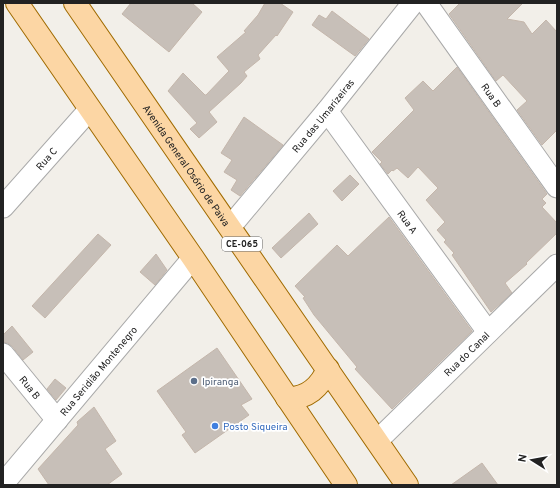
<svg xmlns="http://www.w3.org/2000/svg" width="560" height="488" font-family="Overpass,sans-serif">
	<rect width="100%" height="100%" fill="#f2efe9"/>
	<path fill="#c7bfb8" stroke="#c4b6ab" d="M131,3H192L202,12L169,52L122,14Z
		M265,3H280L293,12L277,36L276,35L258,55L260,59L244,72L247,76L241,83L209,112L217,122L199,138L190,129L197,123L168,91L183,73L205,95H206L229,71L217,57L246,32L244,31L258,15Z
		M460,3H523L507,19L524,22L532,34L546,20L557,32V130L542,145L517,110L527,101L503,75L496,81L449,14Z
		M332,11L369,39L355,56L312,25L319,15L326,19Z
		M457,67L547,194L542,199L546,203L542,207L557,223V233L526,263L527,264L505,283L512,293L491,312L452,255L454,253L444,242L446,240L437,230L445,222L426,200L438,188L418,167L408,178L397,168L393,171L392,170L388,174L380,164L382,162L372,152L414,110L405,98L423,81L433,91Z
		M244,117L283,145L240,196L231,190L237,180L224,172L232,160L221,153Z
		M350,175L359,184L342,201L333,191Z
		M309,213L318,224L281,258L272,248Z
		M389,217L472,331L392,409L355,369L357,367L314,315L303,298L305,297L295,286L337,245L348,256Z
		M98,234L111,245L45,318L32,306Z
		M156,254L167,270L155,285L140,272Z
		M12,326L33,352L23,360L12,346L8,343L3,342V335Z
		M217,348L252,399L241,405L249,415L195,453L182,435L186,432L157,391Z
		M55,379L66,388L56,400L47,389Z
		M94,407L116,441L105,449L122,474L107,485H49L38,469L78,425L77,422Z
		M482,463L498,485H451Z"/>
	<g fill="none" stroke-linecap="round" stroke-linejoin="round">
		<defs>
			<g id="minor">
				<path id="s1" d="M426,3L557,187"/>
				<path id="s2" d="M327,111L488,332"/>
				<path id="s3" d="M3,207L90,109"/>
				<path id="s4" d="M230,227L327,111L413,3"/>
				<path id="s5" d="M3,354L57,420"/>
				<path id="s6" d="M377,441L557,265"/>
				<path id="s7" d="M3,484L193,258"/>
			</g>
			<g id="major">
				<path d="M17,3L193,258L346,485"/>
				<path id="s8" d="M75,3L407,485"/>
				<path d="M287,398C307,399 320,387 328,369"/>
			</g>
		</defs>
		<use href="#minor" stroke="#a9a9a9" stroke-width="23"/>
		<use href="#major" stroke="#a06b00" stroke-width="24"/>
		<use href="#minor" stroke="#fff" stroke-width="21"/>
		<use href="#major" stroke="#fcd6a4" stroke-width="22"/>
	</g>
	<circle fill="#5c6f8a" stroke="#fff" stroke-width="1.5" cx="194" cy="381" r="4"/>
	<circle fill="#3f7fe0" stroke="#fff" stroke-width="1.5" cx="215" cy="426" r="4"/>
	<g text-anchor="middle" stroke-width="3.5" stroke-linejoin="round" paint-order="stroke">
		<rect fill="#fff" stroke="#646464" stroke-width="1" x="222" y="237" width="40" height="14" rx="3"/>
		<g font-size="9" font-weight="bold" fill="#222">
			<text x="242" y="247">CE-065</text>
		</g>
		<g font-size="10" fill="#222" stroke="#fff">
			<text dy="4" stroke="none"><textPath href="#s1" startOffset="113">Rua B</textPath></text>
			<text dy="4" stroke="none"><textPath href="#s4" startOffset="145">Rua das Umarizeiras</textPath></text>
			<text dy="4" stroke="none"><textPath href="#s3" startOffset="65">Rua C</textPath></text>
			<text dy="4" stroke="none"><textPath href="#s8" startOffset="197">Avenida General Osório de Paiva</textPath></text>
			<text dy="4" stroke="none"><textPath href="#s2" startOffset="137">Rua A</textPath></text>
			<text dy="4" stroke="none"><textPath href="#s6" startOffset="125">Rua do Canal</textPath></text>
			<text dy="4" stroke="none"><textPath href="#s7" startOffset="148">Rua Seridião Montenegro</textPath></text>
			<text dy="4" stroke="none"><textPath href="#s5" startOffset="43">Rua B</textPath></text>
		</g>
		<g font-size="10" fill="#4e5e75" stroke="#fff" text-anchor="start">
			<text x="202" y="385">Ipiranga</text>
		</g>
		<g font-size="10" fill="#366cbe" stroke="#fff" text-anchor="start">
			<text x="223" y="430">Posto Siqueira</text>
		</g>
	</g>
	<rect width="560" height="488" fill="none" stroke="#222222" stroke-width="8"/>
	<g transform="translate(532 460) rotate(281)" stroke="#ffffff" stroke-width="3" paint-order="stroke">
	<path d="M0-3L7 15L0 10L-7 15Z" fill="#222222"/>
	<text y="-6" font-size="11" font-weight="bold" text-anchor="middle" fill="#222222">N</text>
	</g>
</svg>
